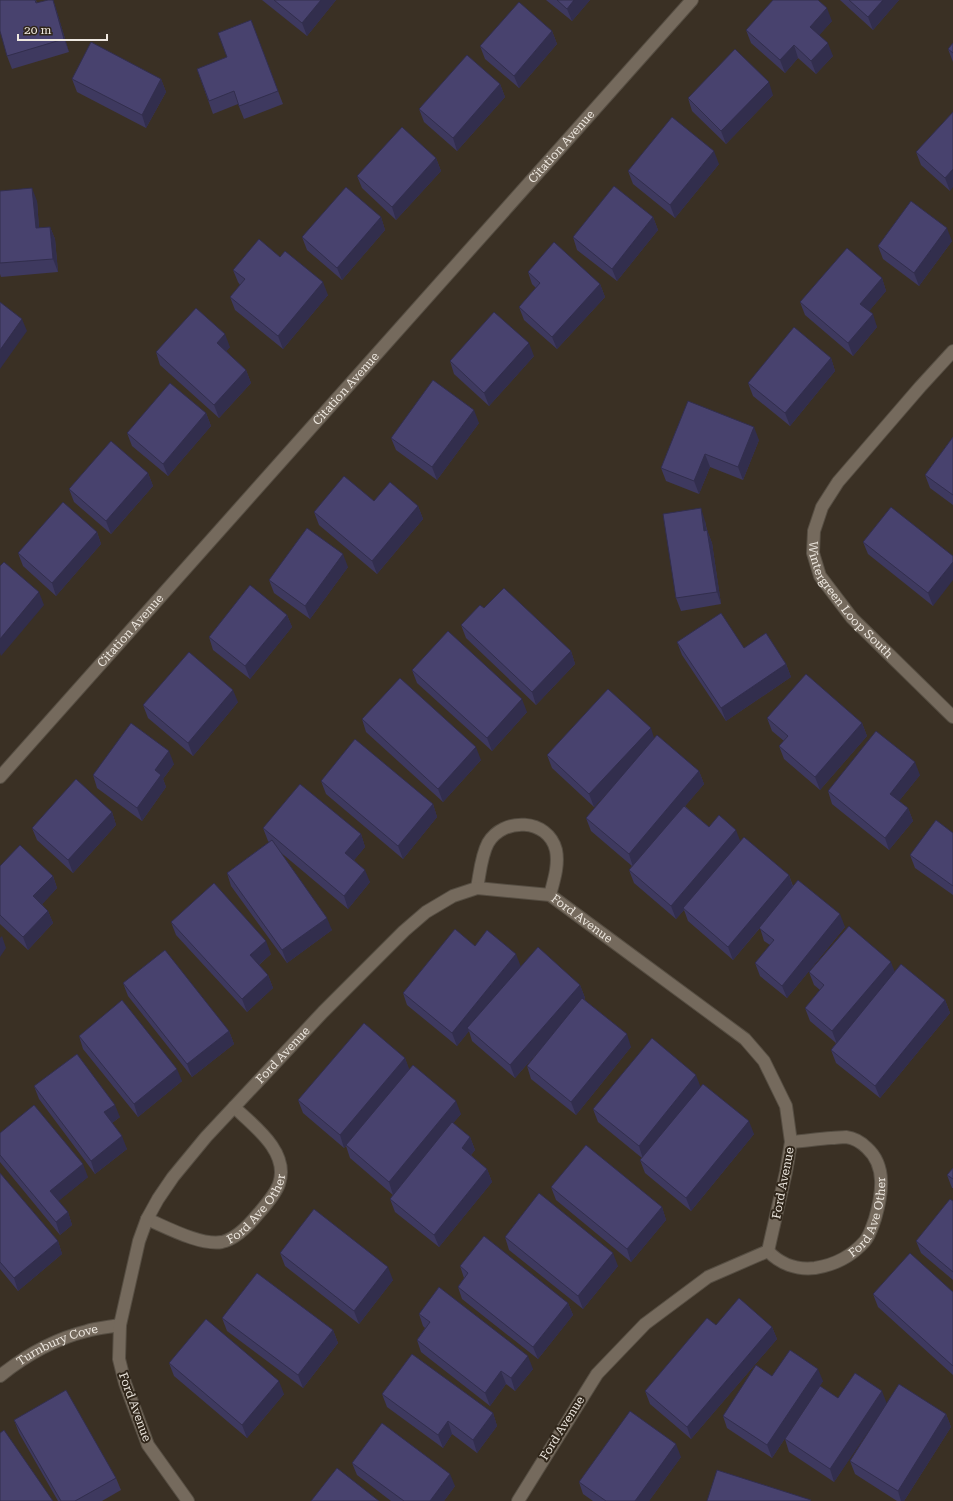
<svg xmlns="http://www.w3.org/2000/svg" width="953" height="1501" font-family="'Roboto Serif',serif">
	<rect width="100%" height="100%" fill="#3a3024"/>
	<g fill="none" stroke-linecap="round" stroke-linejoin="round">
		<defs>
			<g id="street">
				<path id="s1" d="M953,351L920,387L838,482L822,507L814,531L813,553L820,576L852,618L953,717"/>
				<path id="s2" d="M0,777L692,0"/>
				<path d="M477,888C480,873 481,856 488,843C503,817 548,818 556,850C559,865 554,880 550,895"/>
				<path id="s3" d="M147,1219C166,1227 201,1246 222,1242C236,1239 249,1225 258,1214C265,1206 275,1195 279,1184C290,1152 254,1126 234,1107"/>
				<path id="s4" d="M768,1251C780,1264 797,1270 815,1268C834,1265 852,1256 865,1241C870,1235 872,1227 875,1219C882,1195 887,1166 867,1148C862,1143 854,1138 846,1137C841,1137 836,1138 831,1138C818,1139 804,1141 791,1142"/>
				<path id="s5" d="M0,1376C26,1355 54,1339 87,1331C97,1328 109,1327 120,1325"/>
				<path id="s6" d="M188,1501L148,1445L125,1383L119,1359L120,1325L139,1241L147,1219L158,1199L173,1177L206,1137L323,1012L404,931L426,912L453,896L477,888L550,895L745,1039L764,1061L786,1106L791,1142L786,1172L768,1251L708,1277L645,1324L597,1374L518,1501"/>
			</g>
		</defs>
		<use href="#street" stroke="#564e43" stroke-width="14"/>
		<use href="#street" stroke="#756a5d" stroke-width="12"/>
	</g>
	<path fill="#3e395f" d="M0,0H36L37,3L53,0L57,12L69,52L12,69L7,56Z
		M262,0H336L307,36Z
		M546,0H590L572,21Z
		M840,0H899L873,30Z
		M251,20L283,104L244,119L238,104L213,114L197,69L227,57Z
		M832,21L819,35L833,56L816,74L798,58L785,73L751,43L746,30Z
		M552,31L557,44L519,88L485,59L480,46Z
		M953,43V62L948,49Z
		M72,79H161L166,92L146,128L77,92Z
		M500,84L505,97L457,151L424,122L419,109Z
		M773,95L726,144L692,111L688,98Z
		M953,112L950,191L921,165L916,152Z
		M436,158L441,171L396,220L362,188L357,176Z
		M719,164L675,218L633,184L628,171Z
		M0,191L37,201L39,228L50,227L55,239L58,272L1,277L0,274Z
		M381,217L385,230L342,280L307,250L302,237Z
		M653,217L658,230L617,281L577,250L573,237Z
		M952,241L919,286L883,259L878,246Z
		M233,270L328,295L283,349L235,310L230,297L240,285L238,282Z
		M528,272L600,284L605,297L557,349L524,320L519,307L536,288L532,284Z
		M882,278L886,291L869,311L877,327L853,356L805,315L800,302Z
		M230,347L226,351L246,370L251,383L219,418L160,365L156,352Z
		M534,356L489,406L454,374L450,361Z
		M831,358L835,371L790,426L753,396L748,383Z
		M688,401L759,440L743,480L710,467L699,494L666,481L661,468Z
		M206,413L211,426L168,476L132,446L127,433Z
		M479,423L437,480L396,450L391,438Z
		M953,437V505L930,488L925,475Z
		M148,473L153,486L111,534L74,502L69,489Z
		M374,501L418,506L423,519L377,574L319,525L314,512Z
		M705,521L707,530L712,543L721,604L681,611L676,598Z
		M97,532L101,544L56,596L23,566L18,553Z
		M863,542L953,556L933,606L868,554Z
		M348,567L310,619L274,593L269,580Z
		M484,608L571,651L575,664L536,705L466,638L461,625Z
		M287,615L292,627L250,679L213,650L209,637Z
		M677,642L744,648L786,664L791,677L726,721L682,655Z
		M412,670L527,712L492,751L417,683Z
		M238,702L193,756L148,718L143,705Z
		M767,718L862,723L867,736L820,790L784,759L779,746L784,741L772,731Z
		M362,719L481,760L443,802L366,732Z
		M654,739L699,771L704,784L685,806L709,827L740,841L789,875L793,886L845,927L787,998L760,976L755,963L770,945L764,941L760,928L733,960L688,921L684,910L676,919L634,883L629,870L632,866L591,831L586,818L617,782L594,807L552,768L547,755Z
		M174,764L163,779L166,787L142,821L97,788L93,775Z
		M920,775L899,801L908,808L913,821L889,850L832,804L828,791Z
		M321,781L433,804L437,817L403,859L326,794Z
		M112,812L116,825L73,873L37,840L32,828Z
		M263,828L361,834L365,847L354,860L370,882L348,909L279,851L332,930L287,963L231,886L227,873L269,842L268,841Z
		M953,833V895L915,868L910,855Z
		M0,866L53,876L57,888L42,904L48,911L53,923L28,950L0,924Z
		M171,922L271,954L259,965L268,975L273,988L247,1012L176,935Z
		M475,946L521,967L580,985L585,998L584,999L631,1047L576,1115L531,1079L527,1066L543,1046L515,1078L472,1041L469,1031L457,1046L407,1005L403,993Z
		M809,972H895L945,1000L950,1013L880,1098L836,1063L831,1050L836,1043L810,1021L805,1008L820,990L814,985Z
		M123,983L229,1031L234,1044L192,1077L128,996Z
		M79,1036L182,1081L138,1117L83,1049Z
		M405,1058L409,1070L461,1114L453,1123L470,1137L475,1150L471,1155L487,1169L492,1182L439,1247L395,1212L390,1199L393,1195L350,1158L346,1146L344,1148L303,1113L298,1100Z
		M34,1086L120,1117L112,1123L127,1149L95,1174L39,1099Z
		M701,1087L754,1134L691,1211L645,1173L640,1160L642,1158L598,1122L593,1109Z
		M0,1133L88,1177L58,1201L68,1212L72,1225L60,1235L0,1162Z
		M953,1168V1188H952L947,1175Z
		M0,1173L58,1241L62,1254L18,1291L0,1269Z
		M551,1187L662,1207L666,1220L631,1262L556,1200Z
		M953,1201V1280L921,1253L916,1241Z
		M505,1237L618,1266L583,1309L509,1250Z
		M280,1253L393,1280L359,1324L285,1266Z
		M460,1266L568,1303L573,1315L538,1359L462,1299L458,1287L464,1278Z
		M953,1292V1375L878,1307L873,1294Z
		M419,1314L533,1369L515,1391L506,1384L490,1406L421,1352L417,1340L425,1328L423,1326Z
		M222,1318L333,1330L338,1343L303,1388L227,1331Z
		M716,1325L772,1327L777,1339L691,1439L650,1404L645,1391Z
		M169,1363L284,1394L247,1438L174,1376Z
		M772,1376L823,1381L772,1458L727,1428L723,1416Z
		M382,1394L493,1413L497,1426L477,1453L452,1434L443,1448L387,1407Z
		M838,1398L887,1404L946,1414L951,1427L904,1501H897L855,1474L850,1461L886,1404L834,1482L789,1452L785,1439Z
		M14,1420L116,1478L121,1490L102,1501H58L19,1433Z
		M681,1457L649,1501H593L583,1494L579,1482Z
		M352,1463L455,1486L444,1501H391L357,1475Z"/>
	<path fill="#322e4d" d="M53,0L57,12L69,52L64,39Z
		M321,0H336L307,36L302,23Z
		M574,0H590L572,21L567,9Z
		M883,0H899L873,30L868,17Z
		M827,8L832,21L815,40L810,27Z
		M552,31L557,44L519,88L514,76Z
		M828,43L833,56L816,74L811,61Z
		M794,45L798,58L785,73L780,60Z
		M161,79L166,92L146,128L142,115Z
		M769,82L773,95L726,144L721,131Z
		M500,84L505,97L457,151L453,138Z
		M714,151L719,164L675,218L670,205Z
		M436,158L441,171L396,220L392,207Z
		M953,169V187L950,191L945,178Z
		M32,188L37,201L40,241L36,228Z
		M381,217L385,230L342,280L337,268Z
		M653,217L658,230L617,281L612,269Z
		M50,227L55,239L58,272L53,259Z
		M947,228L952,241L919,286L914,273Z
		M882,278L886,291L865,316L860,304Z
		M323,282L328,295L283,349L278,336Z
		M600,284L605,297L557,349L552,337Z
		M873,314L877,327L853,356L848,343Z
		M22,319L27,331L0,369V350Z
		M225,334L230,347L222,356L217,343Z
		M529,343L534,356L489,406L484,393Z
		M831,358L835,371L790,426L785,413Z
		M246,370L251,383L219,418L214,405Z
		M474,410L479,423L437,480L432,467Z
		M206,413L211,426L168,476L163,464Z
		M754,427L759,440L743,480L738,467Z
		M705,454L710,467L699,494L694,481Z
		M148,473L153,486L111,534L106,521Z
		M418,506L423,519L377,574L372,561Z
		M701,508L705,521L709,543L704,531Z
		M707,530L712,543L721,604L717,592Z
		M97,532L101,544L56,596L52,583Z
		M343,554L348,567L310,619L305,606Z
		M953,562V580L933,606L928,593Z
		M39,592L44,605L1,656L0,653V639Z
		M287,615L292,627L250,679L245,666Z
		M571,651L575,664L536,705L532,692Z
		M786,664L791,677L726,721L721,708Z
		M233,690L238,702L193,756L188,743Z
		M522,699L527,712L492,751L487,738Z
		M862,723L867,736L820,790L815,777Z
		M651,728L655,741L594,807L589,794Z
		M476,747L481,760L443,802L438,789Z
		M169,751L174,764L163,779L166,787L142,821L137,808L155,770Z
		M915,762L920,775L895,806L890,794Z
		M699,771L704,784L633,867L629,854Z
		M433,804L437,817L403,859L398,846Z
		M908,808L913,821L889,850L885,838Z
		M112,812L116,825L73,873L68,860Z
		M736,830L741,843L683,908L684,910L676,919L671,906Z
		M361,834L365,847L350,865L345,853Z
		M365,870L370,882L348,909L344,896Z
		M789,875L793,888L733,960L728,947Z
		M53,876L57,888L38,909L33,896Z
		M48,911L53,923L28,950L23,937Z
		M840,914L845,927L787,998L782,986Z
		M327,918L332,930L287,963L282,950Z
		M2,936L6,948L0,957V938Z
		M266,941L271,954L255,968L250,955Z
		M516,954L521,967L467,1028L469,1031L457,1046L452,1033Z
		M891,962L896,975L837,1044L832,1031Z
		M268,975L273,988L247,1012L242,999Z
		M580,985L585,998L515,1078L510,1065Z
		M945,1000L950,1013L880,1098L875,1086Z
		M229,1031L234,1044L192,1077L187,1064Z
		M627,1034L631,1047L576,1115L571,1102Z
		M405,1058L410,1071L344,1148L340,1135Z
		M177,1069L182,1081L138,1117L134,1104Z
		M696,1075L701,1088L643,1159L639,1146Z
		M456,1101L461,1114L393,1195L389,1182Z
		M115,1105L120,1117L109,1125L104,1112Z
		M749,1121L754,1134L691,1211L686,1198Z
		M122,1136L127,1149L95,1174L91,1161Z
		M470,1137L475,1150L466,1161L462,1148Z
		M83,1164L88,1177L55,1204L50,1191Z
		M487,1169L492,1182L439,1247L434,1235Z
		M662,1207L666,1220L631,1262L627,1249Z
		M68,1212L72,1225L60,1235L56,1222Z
		M58,1241L62,1254L18,1291L14,1278Z
		M613,1253L618,1266L583,1309L578,1296Z
		M388,1267L393,1280L359,1324L354,1311Z
		M568,1303L573,1315L538,1359L533,1347Z
		M772,1327L777,1339L691,1439L687,1427Z
		M333,1330L338,1343L303,1388L298,1375Z
		M528,1356L533,1369L515,1391L511,1378Z
		M818,1369L823,1381L772,1458L767,1445Z
		M501,1371L506,1384L490,1406L485,1393Z
		M279,1381L284,1394L247,1438L242,1425Z
		M882,1391L887,1404L834,1482L830,1469Z
		M493,1413L497,1426L477,1453L473,1440Z
		M946,1414L951,1427L904,1501H901L898,1491Z
		M448,1421L452,1434L443,1448L438,1435Z
		M676,1444L681,1457L649,1501H635Z
		M450,1474L455,1486L444,1501H430Z"/>
	<path fill="#48426e" stroke="#322e4d" d="M0,0H35L36,3L48,0H53L64,39L7,56L0,31Z
		M274,0H321L302,23Z
		M557,0H574L567,9Z
		M773,0H818L827,8L810,27L828,43L811,61L794,45L780,60L746,30Z
		M849,0H883L868,17Z
		M519,2L552,31L514,76L480,46Z
		M251,20L278,91L239,106L234,91L209,101L197,69L227,57L218,33Z
		M91,42L161,79L142,115L72,79Z
		M953,43V53L948,49Z
		M735,49L769,82L721,131L688,98Z
		M467,55L500,84L453,138L419,109Z
		M953,112V169L945,178L916,152Z
		M672,117L714,151L670,205L628,171Z
		M402,127L436,158L392,207L357,176Z
		M614,186L653,217L612,269L573,237Z
		M346,187L381,217L337,268L302,237Z
		M32,188L36,228L50,227L53,259L0,263V191Z
		M911,201L947,228L914,273L878,246Z
		M259,239L280,257L285,251L323,282L278,336L230,297L245,279L233,270Z
		M554,242L600,284L552,337L519,307L540,283L528,272Z
		M847,248L882,278L860,304L873,314L848,343L800,302Z
		M0,302L22,319L0,350Z
		M196,308L225,334L217,343L246,370L214,405L156,352Z
		M494,312L529,343L484,393L450,361Z
		M794,327L831,358L785,413L748,383Z
		M433,380L474,410L432,467L391,438Z
		M170,383L206,413L163,464L127,433Z
		M688,401L754,427L738,467L705,454L694,481L661,468Z
		M953,437V495L925,475Z
		M111,441L148,473L106,521L69,489Z
		M344,476L374,501L390,482L418,506L372,561L314,512Z
		M63,502L97,532L52,583L18,553Z
		M891,507L953,556V562L928,593L863,542Z
		M701,508L704,531L707,530L717,592L676,598L663,514Z
		M307,528L343,554L305,606L269,580Z
		M4,562L39,592L0,639V566Z
		M250,585L287,615L245,666L209,637Z
		M504,588L571,651L532,692L461,625L480,605L484,608Z
		M721,613L744,648L766,633L786,664L721,708L677,642Z
		M448,631L522,699L487,738L412,670Z
		M189,652L233,690L188,743L143,705Z
		M806,674L862,723L815,777L779,746L788,736L767,718Z
		M400,678L476,747L438,789L362,719Z
		M608,689L651,728L589,794L547,755Z
		M131,723L169,751L155,770L161,775L137,808L93,775Z
		M876,731L915,762L890,794L908,808L885,838L828,791Z
		M657,735L699,771L629,854L586,818Z
		M355,739L433,804L398,846L321,781Z
		M76,779L112,812L68,860L32,828Z
		M300,784L361,834L345,853L365,870L344,896L263,828Z
		M684,806L709,827L719,815L736,830L671,906L629,870Z
		M936,820L953,833V886L910,855Z
		M744,837L789,875L728,947L683,908Z
		M272,840L327,918L282,950L227,873Z
		M20,845L53,876L33,896L48,911L23,937L0,915V866Z
		M798,880L840,914L782,986L755,963L774,940L759,928Z
		M214,883L266,941L250,955L268,975L242,999L171,922Z
		M849,926L891,962L832,1031L805,1008L824,985L809,972Z
		M455,929L475,946L487,930L516,954L452,1033L403,993Z
		M538,947L580,985L510,1065L467,1028Z
		M165,950L229,1031L187,1064L123,983Z
		M901,964L945,1000L875,1086L831,1050Z
		M582,998L627,1034L571,1102L527,1066Z
		M122,1000L177,1069L134,1104L79,1036Z
		M364,1023L405,1058L340,1135L298,1100Z
		M652,1038L696,1075L639,1146L593,1109Z
		M77,1054L115,1105L104,1112L122,1136L91,1161L34,1086Z
		M413,1065L456,1101L389,1182L346,1145Z
		M703,1084L749,1121L686,1198L640,1160Z
		M34,1105L83,1164L50,1191L68,1212L56,1222L0,1155V1133Z
		M452,1122L470,1137L462,1148L487,1169L434,1235L390,1199Z
		M586,1145L662,1207L627,1249L551,1187Z
		M953,1168V1179L947,1175Z
		M0,1173L58,1241L14,1278L0,1262Z
		M539,1193L613,1253L578,1296L505,1237Z
		M950,1199L953,1201V1272L916,1241Z
		M314,1209L388,1267L354,1311L280,1253Z
		M484,1236L568,1303L533,1347L458,1287L468,1273L460,1266Z
		M910,1253L953,1292V1366L873,1294Z
		M257,1273L333,1330L298,1375L222,1318Z
		M439,1287L528,1356L511,1378L501,1371L485,1393L417,1340L430,1322L419,1314Z
		M739,1298L772,1327L687,1427L645,1391L707,1318L716,1325Z
		M206,1319L279,1381L242,1425L169,1363Z
		M790,1350L818,1369L767,1445L723,1416L756,1365L772,1376Z
		M412,1354L493,1413L473,1440L448,1421L438,1435L382,1394Z
		M855,1373L882,1391L830,1469L785,1439L820,1386L838,1398Z
		M899,1384L946,1414L898,1491L850,1461Z
		M66,1390L116,1478L75,1501H61L14,1420Z
		M630,1411L676,1444L635,1501H606L579,1482Z
		M382,1423L450,1474L430,1501H404L352,1463Z
		M4,1430L53,1501H0V1433Z
		M337,1468L379,1501H311Z
		M717,1470L811,1500L810,1501H707Z"/>
	<g text-anchor="middle" stroke-width="4" stroke-linejoin="round" paint-order="stroke">
		<g font-size="12" fill="#eee8e0" stroke="#30261a">
			<text dy="4" stroke="none"><textPath href="#s2" startOffset="844">Citation Avenue</textPath></text>
			<text dy="4" stroke="none"><textPath href="#s2" startOffset="520">Citation Avenue</textPath></text>
			<text dy="4" stroke="none"><textPath href="#s1" startOffset="311">Wintergreen Loop South</textPath></text>
			<text dy="4" stroke="none"><textPath href="#s2" startOffset="196">Citation Avenue</textPath></text>
			<text dy="4" stroke="none"><textPath href="#s6" startOffset="889">Ford Avenue</textPath></text>
			<text dy="4" stroke="none"><textPath href="#s6" startOffset="517">Ford Avenue</textPath></text>
			<text transform="translate(783 1183) rotate(-79)" y="4">Ford Avenue</text>
			<text dy="4" stroke="none"><textPath href="#s3" startOffset="129">Ford Ave Other</textPath></text>
			<text dy="4" stroke="none"><textPath href="#s4" startOffset="133">Ford Ave Other</textPath></text>
			<text dy="4" stroke="none"><textPath href="#s5" startOffset="66">Turnbury Cove</textPath></text>
			<text transform="translate(135 1407) rotate(70)" y="4">Ford Avenue</text>
			<text transform="translate(562 1428) rotate(-58)" y="4">Ford Avenue</text>
		</g>
	</g>
	<path d="M18 34v6h89v-6" fill="none" stroke="#eee8e0" stroke-width="2"/>
	<text x="24" y="34" font-size="12" fill="#eee8e0" stroke="#30261a" stroke-width="3" paint-order="stroke">20 m</text>
</svg>
